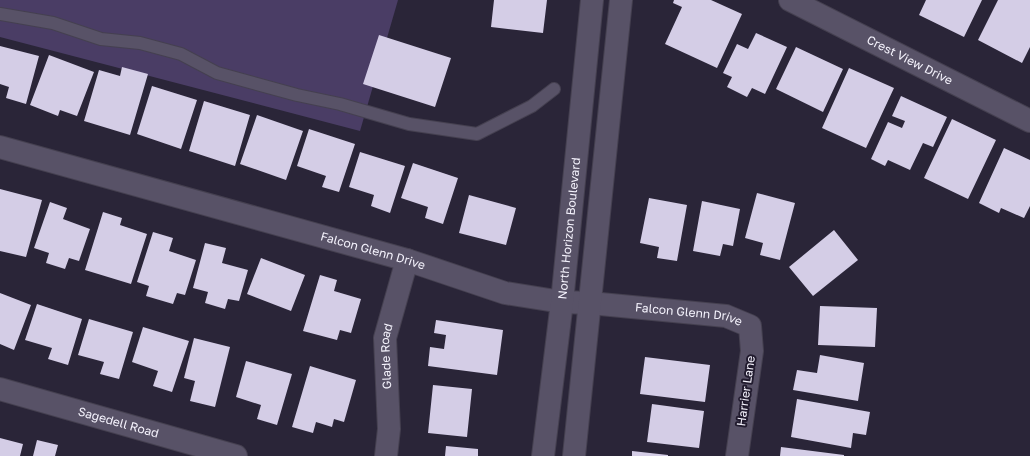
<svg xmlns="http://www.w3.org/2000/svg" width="1030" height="456" font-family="'Golos Text',sans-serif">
	<rect width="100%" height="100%" fill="#2a2538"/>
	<path fill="#4a3d65" d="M0,0H398L360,131L0,37Z"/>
	<path fill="#d4cde6" d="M494,0H547L543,33L491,27Z
		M674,0H711L742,14L717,68L665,44L682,7L673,3Z
		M926,0H982L964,37L919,15Z
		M998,0H1030V47L1022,63L978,40Z
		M756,33L787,47L765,94L752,88L747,97L727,87L732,77L723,73L737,44L748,49Z
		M379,35L451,58L435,107L363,84Z
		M0,46L39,56L26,104L6,98L9,87L0,84Z
		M796,47L843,69L823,112L776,89Z
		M49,55L94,72L77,116L60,110L58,116L30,105Z
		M122,67L148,74L130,135L84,121L99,70L120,76Z
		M849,68L894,88L866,148L822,128Z
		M152,86L197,100L181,149L137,134Z
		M901,96L947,117L933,147L923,143L910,170L888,160L885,166L871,159L888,122L902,128L905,121L892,116Z
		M204,101L250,115L235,166L189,151Z
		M257,115L303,131L286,180L240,164Z
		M952,119L996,140L968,199L924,178Z
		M309,129L355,144L339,192L322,187L326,176L297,166Z
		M1004,148L1030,160V206L1024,218L1001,208L999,213L979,203Z
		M360,152L405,166L390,213L371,206L374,195L349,187Z
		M413,163L458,178L443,224L425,218L428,207L401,198Z
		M0,189L42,200L26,257L0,251Z
		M757,193L795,203L780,260L760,255L763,243L745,238Z
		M469,195L516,208L506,245L459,233Z
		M649,198L687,205L677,261L657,258L659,247L640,243Z
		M702,201L740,209L733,246L723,244L720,256L693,251Z
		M50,202L67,208L63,219L90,229L79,261L69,258L65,269L46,263L49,253L34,248Z
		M103,212L122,218L120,225L147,234L131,284L85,270Z
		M834,230L858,260L813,296L789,267Z
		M153,232L173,238L169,251L196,260L185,295L177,293L173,304L146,296L149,286L137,282Z
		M205,243L226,248L222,263L248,270L239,301L228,299L225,309L205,303L208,292L193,288Z
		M261,258L305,275L291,311L247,294Z
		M320,275L337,280L334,291L361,299L351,333L340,330L337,340L303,331Z
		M0,293L31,305L14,350L0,344Z
		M37,304L82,319L68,365L48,359L52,348L25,340Z
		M820,306L877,308L875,347L818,345Z
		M89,319L133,332L119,379L100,374L104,362L78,355Z
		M436,320L503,330L497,375L428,366L430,347L444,349L446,335L434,333Z
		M143,327L189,341L172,392L153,386L158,371L132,362Z
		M194,338L230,347L215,407L190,401L195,381L184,378Z
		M820,355L864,363L858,401L793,390L797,370L817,373Z
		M645,357L710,365L705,402L640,394Z
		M246,361L292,374L277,425L257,419L261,405L236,397Z
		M310,366L356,380L344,422L334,419L332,427L316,422L313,433L292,427Z
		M433,385L472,389L467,437L428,433Z
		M797,399L870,412L866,435L853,433L851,448L791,437Z
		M652,404L704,411L699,448L647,442Z
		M0,438L23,444L20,456H0Z
		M37,440L58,445L55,456H33Z
		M446,446L478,449V456H445Z
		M781,447L844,455V456H780Z
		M632,451L668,455V456H632Z"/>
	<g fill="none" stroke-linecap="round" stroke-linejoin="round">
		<defs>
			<path id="service" d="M0,14L53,23L101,39L140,43L181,54L217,73L297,95L340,104L409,124L477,134L532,106L554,89"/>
			<g id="minor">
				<path id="s1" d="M790,0L1030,121"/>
				<path id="s2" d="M0,147L407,260L505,293L562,302L590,303L726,316L750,326L752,351L737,456"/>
				<path id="s3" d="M0,389L236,456"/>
				<path id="s4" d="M386,456L389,429L385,338L407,260"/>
			</g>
			<g id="tertiary">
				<path id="s5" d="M543,456L562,302L592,0"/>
				<path d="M574,456L621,0"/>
			</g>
		</defs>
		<use href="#service" stroke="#454050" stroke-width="14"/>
		<use href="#minor" stroke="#454050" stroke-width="24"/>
		<use href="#tertiary" stroke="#454050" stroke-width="24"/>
		<use href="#service" stroke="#585267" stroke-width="12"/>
		<use href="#minor" stroke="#585267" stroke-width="22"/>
		<use href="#tertiary" stroke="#585267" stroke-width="22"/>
	</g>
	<g text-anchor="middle" stroke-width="4" stroke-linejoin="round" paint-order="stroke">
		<g font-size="12" fill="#f5f3fd" stroke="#211b2e">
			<text dy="4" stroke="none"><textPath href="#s1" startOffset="134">Crest View Drive</textPath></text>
			<text dy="4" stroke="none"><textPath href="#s5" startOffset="229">North Horizon Boulevard</textPath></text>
			<text dy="4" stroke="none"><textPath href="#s2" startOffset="387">Falcon Glenn Drive</textPath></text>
			<text dy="4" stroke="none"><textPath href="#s2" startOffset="711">Falcon Glenn Drive</textPath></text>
			<text dy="4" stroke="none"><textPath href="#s4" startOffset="100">Glade Road</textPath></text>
			<text transform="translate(746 391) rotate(-82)" y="4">Harrier Lane</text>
			<text dy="4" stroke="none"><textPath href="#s3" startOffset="123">Sagedell Road</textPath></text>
		</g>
	</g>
</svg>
